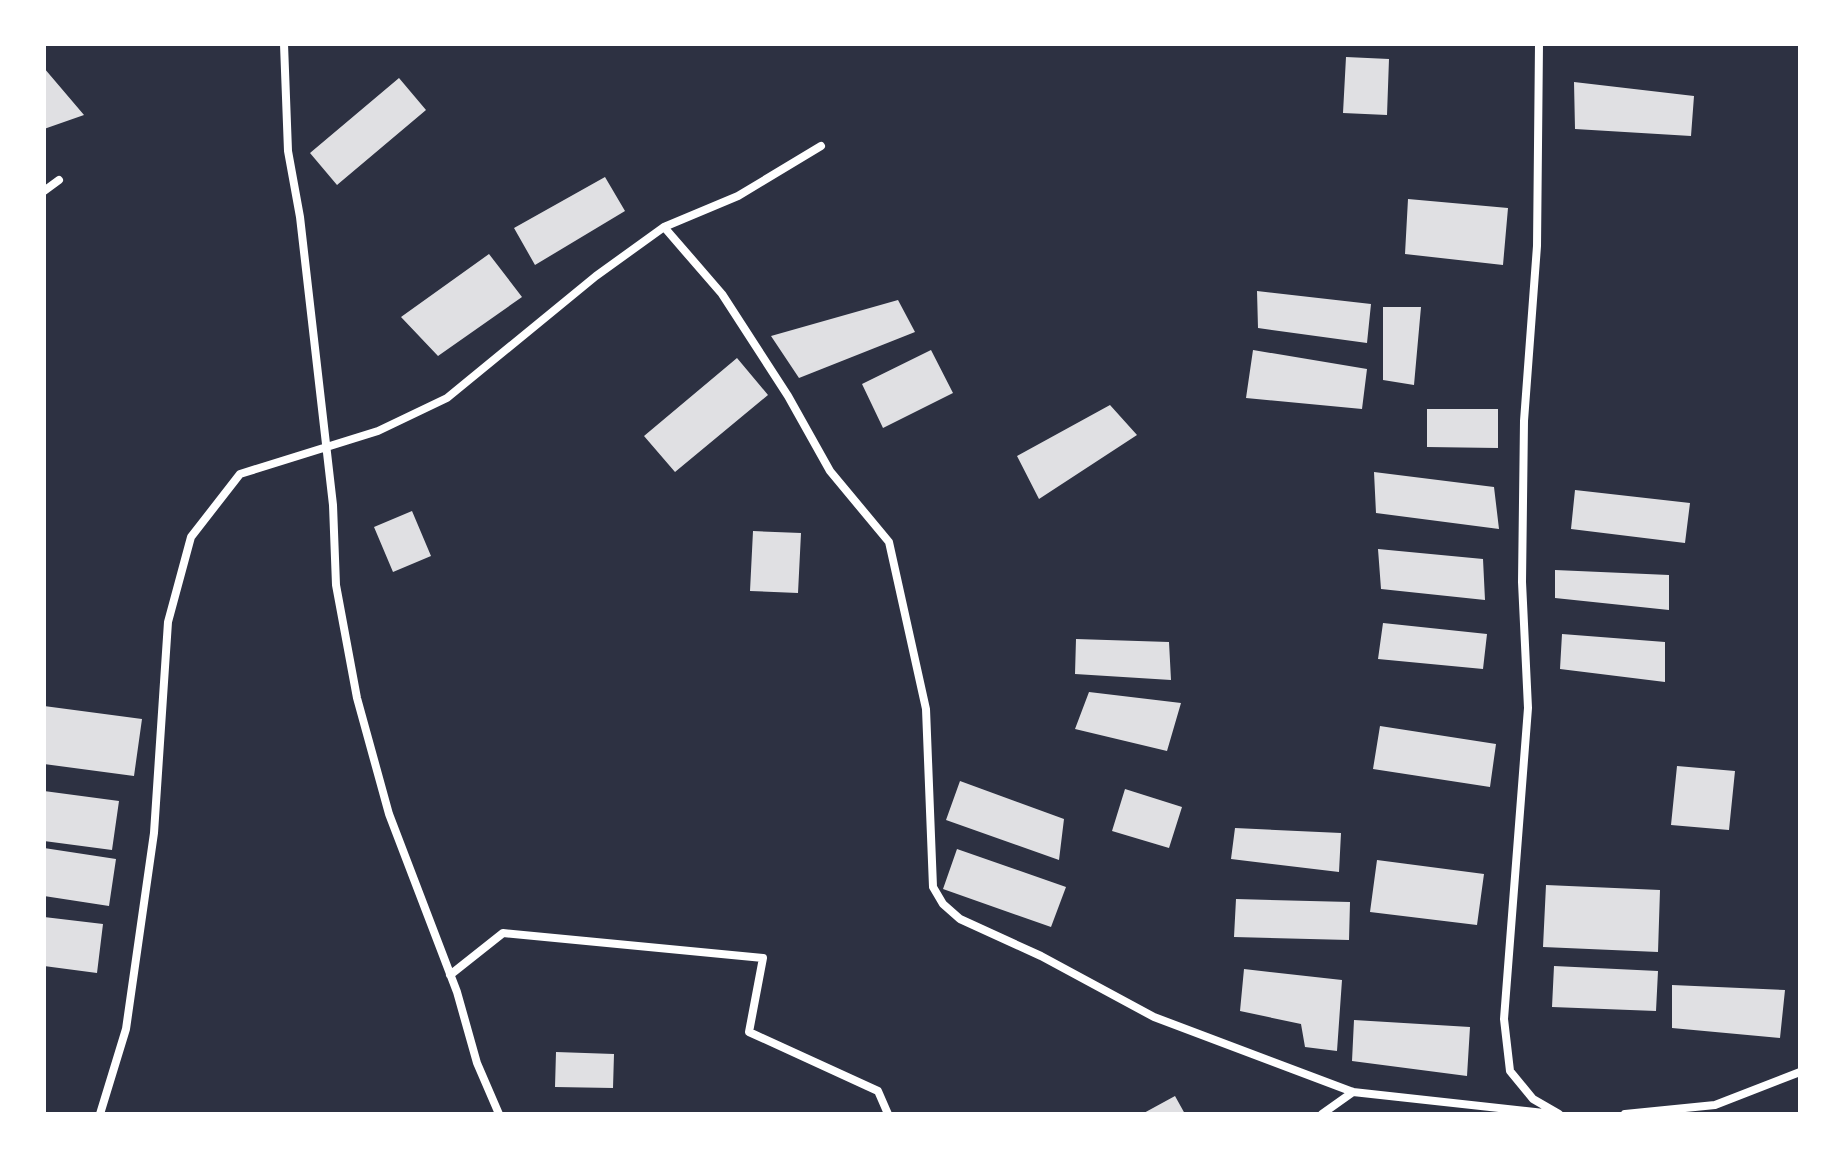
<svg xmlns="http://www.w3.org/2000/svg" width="1844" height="1158" font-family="Arial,sans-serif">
	<rect width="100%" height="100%" fill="#2d3142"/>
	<path fill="#e0e0e3" d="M1346,57L1389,59L1387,115L1343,113Z
		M44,68L84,115L44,129Z
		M399,78L426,110L337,185L310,153Z
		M1574,82L1694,96L1691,136L1575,129Z
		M605,177L625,211L535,265L514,228Z
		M1408,199L1508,208L1503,265L1405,254Z
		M489,254L522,297L438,356L401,317Z
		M1257,291L1371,304L1367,343L1258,328Z
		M898,300L915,332L799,378L771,336Z
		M1383,307H1421L1414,385L1383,380Z
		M931,350L953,393L883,428L862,384Z
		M1253,350L1367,369L1362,409L1246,398Z
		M737,358L768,395L675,472L644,436Z
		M1110,405L1137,435L1039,499L1017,456Z
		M1427,409H1498V448L1427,447Z
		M1374,472L1494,487L1499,529L1376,513Z
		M1575,490L1690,503L1685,543L1571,529Z
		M412,511L431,556L393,572L374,527Z
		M753,531L801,533L798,593L750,591Z
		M1378,549L1483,559L1485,600L1381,589Z
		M1555,570L1669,575V610L1555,598Z
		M1383,623L1487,634L1483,669L1378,659Z
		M1562,634L1665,642V682L1560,669Z
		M1076,639L1169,642L1171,680L1075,674Z
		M1089,692L1181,703L1167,751L1075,729Z
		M44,706L142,719L134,776L44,764Z
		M1380,726L1496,744L1490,787L1373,769Z
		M1677,766L1735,771L1729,830L1671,825Z
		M960,781L1064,819L1059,860L946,820Z
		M1125,789L1182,807L1169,848L1112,831Z
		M44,791L119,801L112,850L44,841Z
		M1235,828L1341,833L1339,872L1231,859Z
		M44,848L116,859L109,906L44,896Z
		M957,849L1066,887L1051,927L943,889Z
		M1377,860L1484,874L1477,925L1370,912Z
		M1546,885L1660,890L1658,952L1543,947Z
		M1236,899L1350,902L1349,940L1234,937Z
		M44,917L103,924L97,973L44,966Z
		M1554,966L1658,971L1656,1011L1552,1007Z
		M1244,969L1342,980L1337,1051L1305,1047L1301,1024L1240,1011Z
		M1672,985L1785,990L1780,1038L1672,1028Z
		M1354,1020L1470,1027L1467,1076L1352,1061Z
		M556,1052L614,1054L613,1088L555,1087Z
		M1175,1096L1185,1114H1142Z"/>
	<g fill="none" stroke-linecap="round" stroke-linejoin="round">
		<path stroke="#fff" stroke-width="8" d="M284,44L288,151L300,217L333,505L336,585L357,698L389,814L457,992L477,1063L499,1114
			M1539,44L1537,246L1524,421L1522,582L1528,708L1504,1019L1510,1071L1533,1099L1559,1114
			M44,191L59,180
			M664,227L722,294L788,396L830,471L889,542L926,709L933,887L943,904L960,919L1041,956L1154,1017L1353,1092L1553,1114
			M450,975L503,933L763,958L749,1032L878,1091L888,1114
			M100,1114L126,1029L154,833L168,622L191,537L240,474L378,431L447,398L596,276L664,227L738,196L821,146
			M1322,1114L1353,1092
			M1625,1114L1715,1105L1800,1072"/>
	</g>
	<rect width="1844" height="1158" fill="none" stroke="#ffffff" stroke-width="92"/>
</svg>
